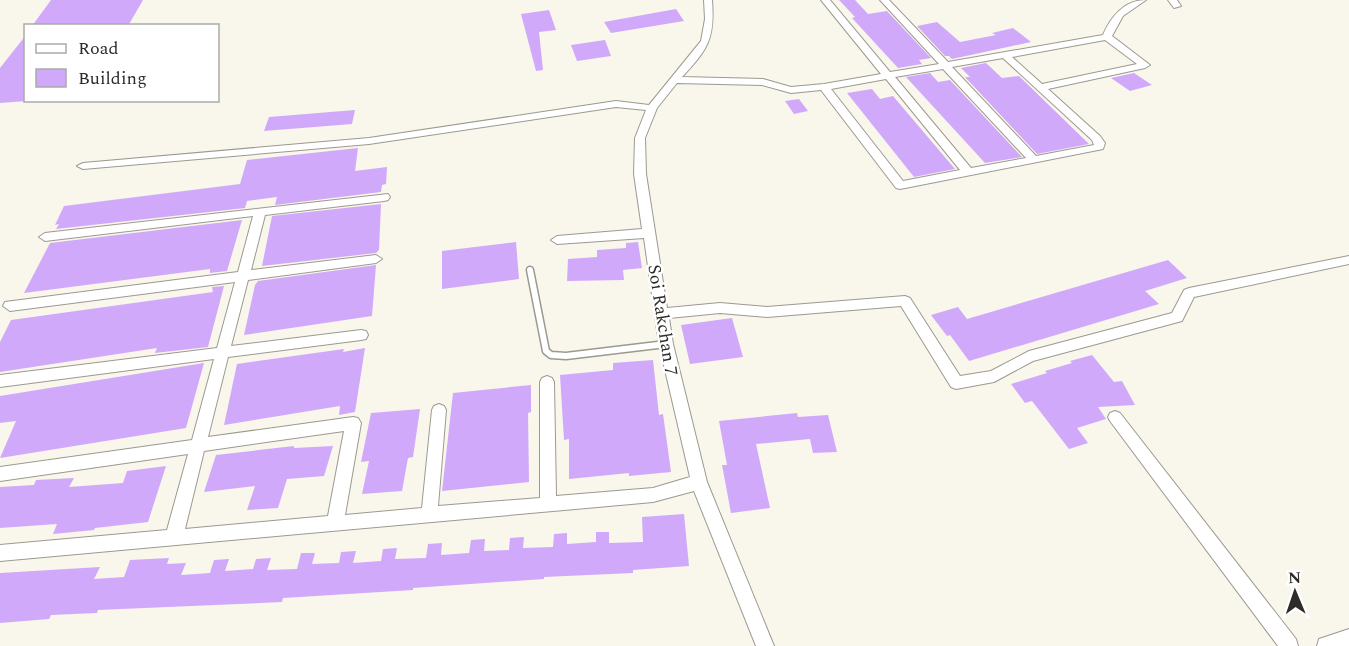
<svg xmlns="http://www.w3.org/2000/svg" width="1349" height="646" font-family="Spectral,serif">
	<rect width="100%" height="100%" fill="#f9f6ec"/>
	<path fill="#d1a9fa" d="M51,0H143L128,26H32Z
		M839,0H855L868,14L887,11L931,58L919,60L922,64L898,68L852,18L855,17Z
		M676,9L684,21L611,33L604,22Z
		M549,10L556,30L539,32L543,70L536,71L521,14Z
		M937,22L960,42L996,35L992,33L1013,28L1031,42L952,59L949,56H945L917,26Z
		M26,35V101L0,103V68Z
		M605,40L611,56L577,61L571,45Z
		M986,63L1002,78L1019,76L1089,144L1037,154L965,77H970L961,68Z
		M930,73L938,82L950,80L1022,157L985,163L906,77Z
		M1134,73L1152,85L1130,91L1111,78Z
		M872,89L880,99L893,96L955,169L914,177L847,93Z
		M799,99L808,111L794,114L785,101Z
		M355,110L352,124L264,131L269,117Z
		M358,148L355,171L387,167L386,184L382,185L381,192L275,205L277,197L247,201L245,208L56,229L59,224L55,225L64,206L240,184L247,160Z
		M381,204L379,250L376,253L262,266L272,216Z
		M242,220L227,271L210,273V269L24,293L50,243Z
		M516,242L519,279L442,289V251Z
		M638,242L642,268L623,270L624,280L567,281L568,259L597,257V250L626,248V243Z
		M1168,260L1187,278L1145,291L1159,304L969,361L950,335L947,336L931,315L958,307L967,319Z
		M376,265L372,316L244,335L255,285L258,281Z
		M224,286L208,347L155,353L157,348L0,372V342L11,320L213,292L212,287Z
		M732,318L743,357L690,364L681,325Z
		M365,348L355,412L339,415L340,406L224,425L237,364L344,349L343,352Z
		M1092,355L1114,382L1122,381L1135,405L1098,407L1106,419L1077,428L1088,443L1069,449L1032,401L1025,403L1011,384L1047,373L1045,371L1072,363L1070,361Z
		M653,360L659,415L663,414L671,472L629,476V473L569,479V439L564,440L560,375L613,370V363Z
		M204,363L186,428L0,458L16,421L0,423V396Z
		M531,385V412L528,413L529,482L442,491L453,393Z
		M420,409L413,457L408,458L402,491L362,494L369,461L361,462L371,413Z
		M797,413L798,417L828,415L837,452L813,453L810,439L756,444L770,508L731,513L722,465H727L719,421Z
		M294,446V448L333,446L324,476L287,479L278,508L247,510L255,486L204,492L216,455Z
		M166,466L148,522L95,528L94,530L53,534L57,524L0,528V487L34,485L36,480L74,478L69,487L123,483L127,471Z
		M684,514L689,566L633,570V573L544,577V579L413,588V590L283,598L282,602L98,610L97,613L51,615L49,619L0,623V573L100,567L94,579L124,577L130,560L169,558L167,564L186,563L181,575L210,573L214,560L229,559L225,571L253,569L256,559L271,558L267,570L297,569L301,553H315L312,564L339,563L341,552L356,551L353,563L381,561L383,549L397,548L395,559L426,558L428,544L442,543L441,555L469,553L471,540L485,539L484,551L509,550L510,538L524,537L523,548L553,547L554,534L567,533V544L596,542V532H609V543L643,542L642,517Z"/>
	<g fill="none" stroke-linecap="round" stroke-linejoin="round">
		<defs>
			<path id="service" d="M530,270L546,351L551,355L566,356L666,344"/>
			<path id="minor" d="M704,0H712C715,39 708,49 682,77L763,79L791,87L824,84L881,74L821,0H830L890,72L939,64L880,0H889L948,62L1103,35C1111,16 1125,0 1146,0L1123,16L1112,36L1150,65L1145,68L1048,89L1100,136L1105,143L1103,149L900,189L896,188L821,90L791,93L762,85L677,83L657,108L645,138L646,174L667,308L720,303L767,307L905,296L910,298L960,376L991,371L1029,351L1172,313L1184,290L1189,288L1349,256V264L1194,297L1182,321L1033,361L994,382L956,389L951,387L901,306L767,317L720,313L669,318L673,344L707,482L774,646H756L694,491L653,502L0,561V545L167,530L188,454L0,481V467L192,440L214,359L0,387V375L217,348L235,282L10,311L3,306L5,302L238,272L253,216L45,241L39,237L45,233L388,194L390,197L388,200L384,201L265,215L251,270L376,255L382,259L376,263L248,280L231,346L361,330L366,331L368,335L366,339L361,340L228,357L208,437L353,417L358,418L361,423L345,515L422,508L432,410L434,406L439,404L444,406L446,410L438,506L540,498V382L542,378L547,376L552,378L554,382L556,496L653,488L690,477L659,344L644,238L557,244L551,240L557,236L642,229L634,174L635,138L646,110L616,107L369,144L83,169L77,166L83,163L369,138L616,101L649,105L701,41L705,19ZM1105,40L1137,64L1042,84L1012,57ZM1003,58L1092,140L1094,145L1036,156L952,67ZM943,69L1026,158L971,168L895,77ZM886,79L960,170L903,181L831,89ZM344,431L328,516L185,529L204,451Z
				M1168,0H1177L1181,6L1174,8Z
				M1115,411L1120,413L1296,639L1298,646H1278L1110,421L1108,417L1110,413Z
				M1349,629V646H1317L1319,639Z"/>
		</defs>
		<use href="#service" stroke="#9c9990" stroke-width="9"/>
		<use href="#minor" stroke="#9c9990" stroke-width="2"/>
		<use href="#service" stroke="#fff" stroke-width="6"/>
		<use href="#minor" fill="#fff" fill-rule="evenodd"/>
	</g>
	<g text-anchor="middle" stroke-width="5" stroke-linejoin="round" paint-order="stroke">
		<g font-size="18" fill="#2d2c28" stroke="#fff">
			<text transform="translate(663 320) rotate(81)" y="6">Soi Rakchan 7</text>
		</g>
	</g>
	<rect x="24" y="24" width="195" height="78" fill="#ffffff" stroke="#ababa9" stroke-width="1.5"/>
	<rect x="36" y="44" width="30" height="9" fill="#ffffff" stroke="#ababa9" stroke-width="1.5"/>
	<text x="78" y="54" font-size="18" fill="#2d2c28">Road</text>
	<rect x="36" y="69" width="30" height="18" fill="#d1a9fa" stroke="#ababa9" stroke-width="1.5"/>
	<text x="78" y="84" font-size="18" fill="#2d2c28">Building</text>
	<g transform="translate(1295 592) rotate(358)" stroke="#ffffff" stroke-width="4.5" paint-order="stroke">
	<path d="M0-4.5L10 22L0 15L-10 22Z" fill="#2d2c28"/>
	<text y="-9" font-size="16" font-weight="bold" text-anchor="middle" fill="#2d2c28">N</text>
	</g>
</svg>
